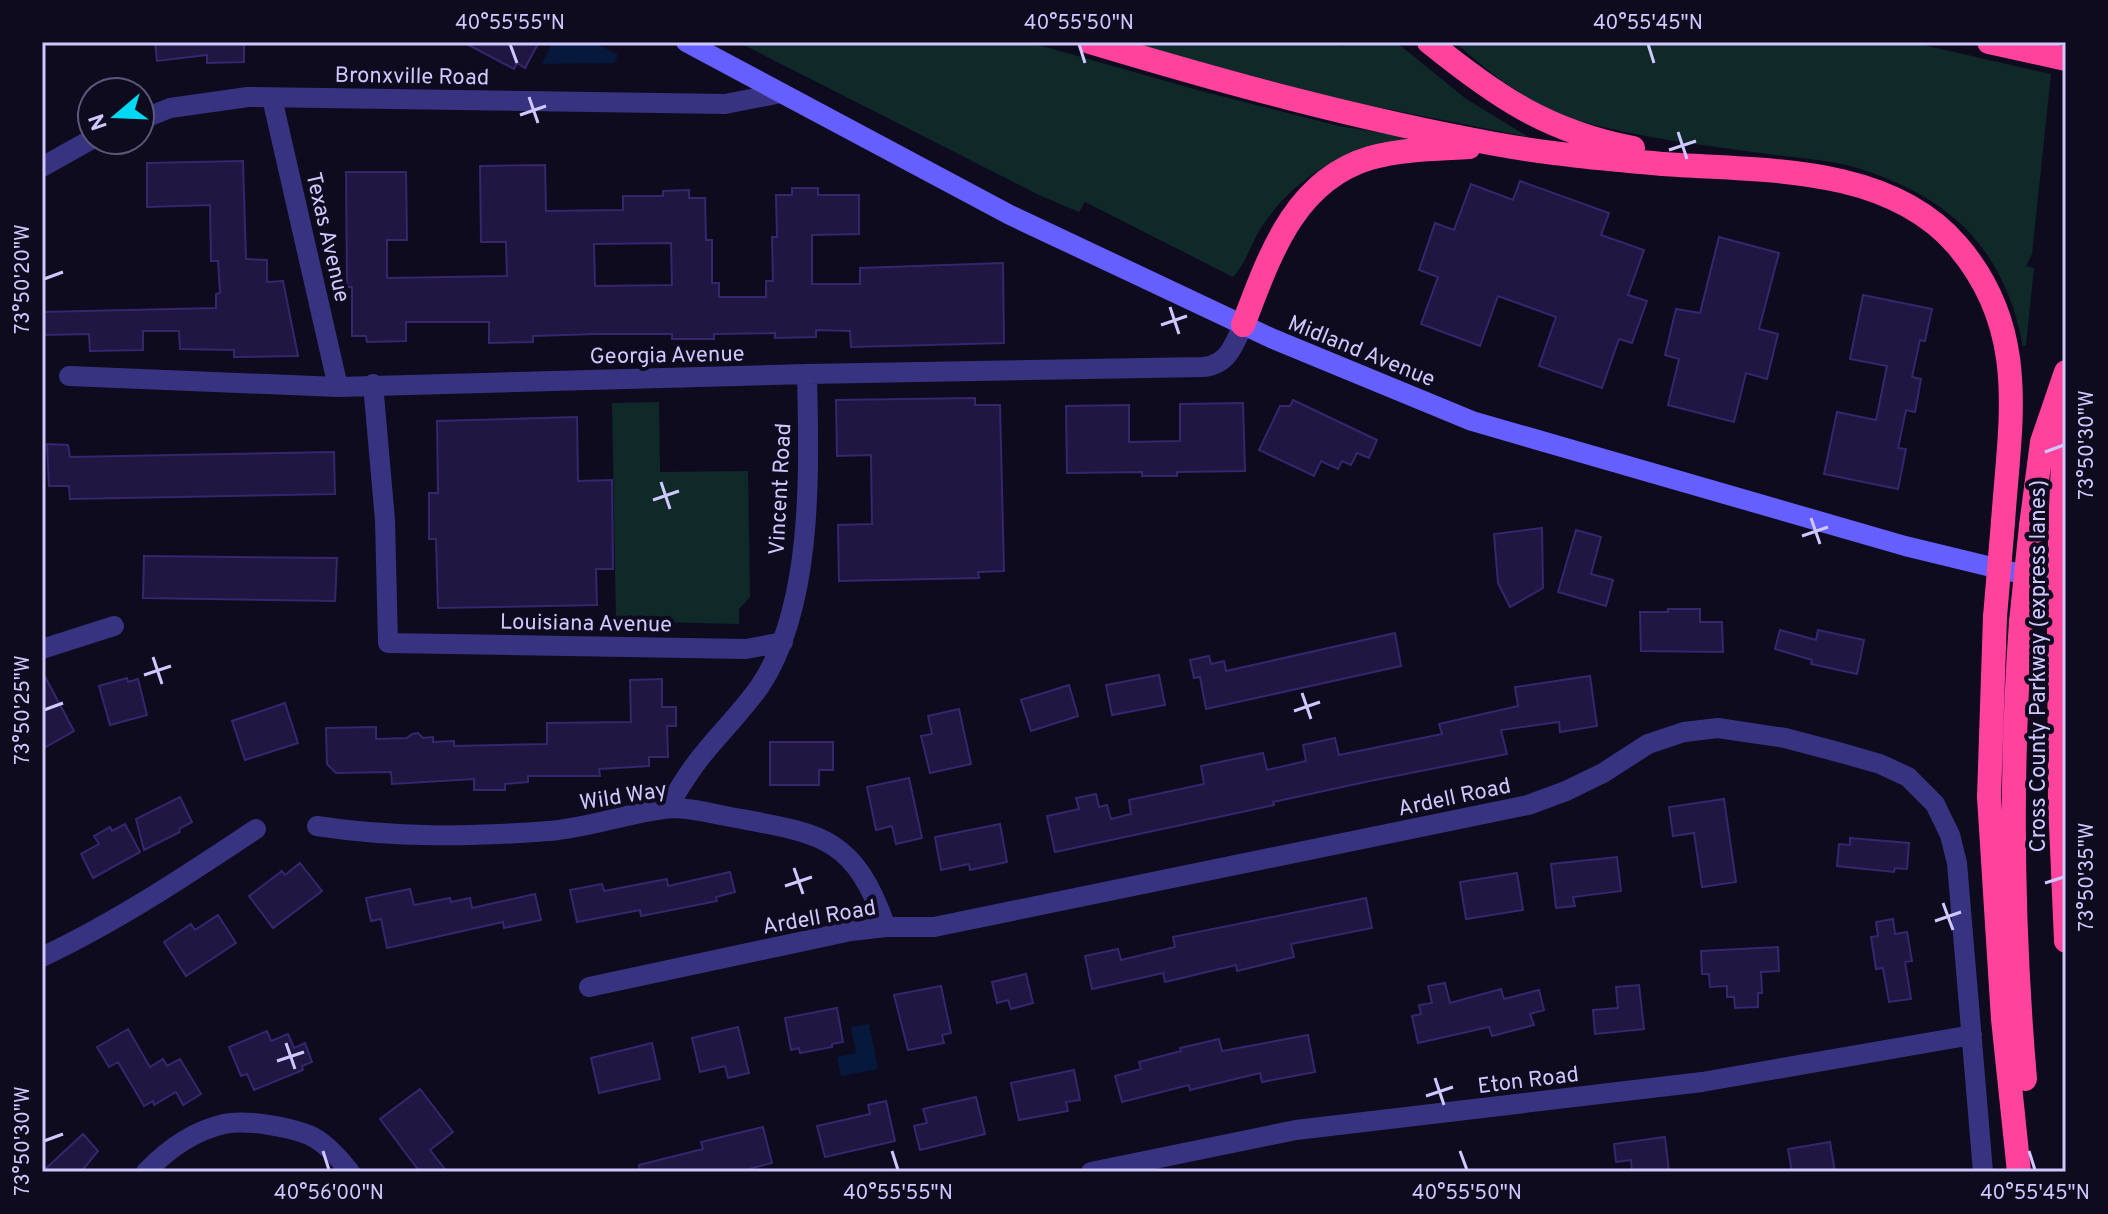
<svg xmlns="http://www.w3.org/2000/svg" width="2108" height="1214" font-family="Overpass,sans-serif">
	<rect width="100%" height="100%" fill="#0e0b1f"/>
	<path fill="#0e2928" d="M738,42H1028L1201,91L1339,126L1406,137V142C1347,145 1293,178 1261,228C1250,245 1247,262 1233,277L1085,202L1079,212L1039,195Z
		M1124,42H1336L1343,47V42H1396L1465,98L1528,137L1352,102Z
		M1455,42H1910L2051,74L2032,254L2026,266L2034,268L2026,345L2023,347C2005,249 1951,197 1857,168C1827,159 1792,158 1761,153C1699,145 1637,137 1576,120C1532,107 1489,73 1455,42Z
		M659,402L660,472L748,471L750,597L739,609V624L616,621L612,403Z"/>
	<path fill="#06193c" d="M553,42H594L618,55L614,63L542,64Z
		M869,1024L878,1069L841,1076L837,1057L856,1053L851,1027Z"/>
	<path fill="#1f1641" stroke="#35266e" stroke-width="2" fill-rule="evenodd" d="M155,42H244V62L207,63V55L157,61Z
		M463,42H539L525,68L517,63L514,69Z
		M243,161L246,259L267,260V282L283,281L298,356L234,357V350L180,349L179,331H143V350L90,351L89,334L42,335V312L216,308V294L220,293L218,261H211L210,205L147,207V163Z
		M545,165L546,211L623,210V196H663V191L689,190V198H705L706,240H712V283H719V297H766V281H773L772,237H777L776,195H792V188H818V195H859V234L812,235V284H860V268L1003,263L1004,343L851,347L850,331L816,330V337L775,338V333L714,334V339H672V334H595L533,336V342L489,343V322H406V341L367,342L366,336H352V287H347L346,172H406L407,240H387V278L507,276L506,242H481L480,166ZM671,243L672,285L595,286L594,244Z
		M1520,181L1609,213L1601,235L1644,250L1628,295L1647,301L1632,343L1619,339L1602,388L1539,366L1556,317L1498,296L1480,346L1421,324L1438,277L1419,270L1435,223L1454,230L1471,184L1513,200Z
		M1719,237L1779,253L1759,329L1778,334L1767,379L1746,373L1734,422L1668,405L1679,359L1665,355L1676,309L1700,313Z
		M1863,295L1932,309L1925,341L1920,340L1912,377L1921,379L1915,412L1906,410L1898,448L1906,449L1898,489L1824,474L1837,412L1876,420L1887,366L1850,359Z
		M975,398V405H1000L1004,571L978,572L979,578L839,581L838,525L872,524L871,455L837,456L836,400Z
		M1293,400L1377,440L1369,458L1357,453L1351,465L1342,461L1338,469L1321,461L1314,476L1259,450L1280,406H1290Z
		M1243,403L1245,471L1177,472V476H1142V472L1067,473L1066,406L1129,405V442L1180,441V404Z
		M577,417L578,481L612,480L613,569H596L597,605L438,608L436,539H429V493H438L437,421Z
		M47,444L68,445L70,457L334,452L335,494L70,499L69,486H49Z
		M1542,528L1543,588L1510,607L1498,583L1494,534Z
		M1576,530L1601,537L1591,574L1613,580L1606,606L1558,592Z
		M144,556L337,558L335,601L143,598Z
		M1668,609H1700V622H1722L1723,652L1641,651L1640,612H1668Z
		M1780,630L1816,640L1818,630L1864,640L1857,674L1811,664L1812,660L1775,649Z
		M1395,633L1401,666L1206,709L1200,677L1194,678L1190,660L1209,656L1211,664L1224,661L1226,671Z
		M42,671L74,731L42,749Z
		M1159,675L1165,705L1112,715L1106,685Z
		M1590,676L1597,726L1560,732L1559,722L1501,730L1507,754L1370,781L1273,802L1274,805L1055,852L1047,816L1079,809L1076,798L1096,794L1099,807L1107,805L1111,819L1131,814L1129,800L1204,784L1201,766L1263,753L1267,770L1306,761L1303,745L1335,738L1339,755L1442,734L1439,724L1518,706L1515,687Z
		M127,678L128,682L138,679L147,715L110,725L99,686Z
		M662,679V707H676V726H667L668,757H649V766L599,769L600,776H528V782L505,784V790H474V779L392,784L391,772L336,773L327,764L326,728L376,727V739L407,738L412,734L418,733L423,738L433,737V742L454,741V746L547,744V723L631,722L630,680Z
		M1069,685L1078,716L1031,731L1021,700Z
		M285,703L298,743L245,760L232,721Z
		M959,709L971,764L930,773L921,736L932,734L928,716Z
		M770,742H833V770H819V785H770Z
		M909,778L922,838L896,844L892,826L876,830L867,787Z
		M180,797L192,822L179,829L180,832L144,850L136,819Z
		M1724,799L1736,882L1702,887L1694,833L1673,836L1669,807Z
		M125,824L140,852L93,878L81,854L99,844L94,836L110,827L112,831Z
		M1000,824L1007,862L970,870L969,864L941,870L935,837Z
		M1850,838L1909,843L1907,869L1895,868L1894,872L1837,866L1839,844L1850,845Z
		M1617,857L1621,891L1573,897L1575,906L1556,908L1551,864Z
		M300,863L322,891L273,928L249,896L282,871L285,875Z
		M730,872L735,892L716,897L717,901L641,916L640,910L577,922L570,890L602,884L604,891L667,879L668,886Z
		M1517,873L1523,910L1466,919L1460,882Z
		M410,889L414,905L450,898L451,902L470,898L472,908L535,894L541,920L504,928L503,922L387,948L381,919L371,921L366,898Z
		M1366,898L1372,928L1291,944L1294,957L1237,971L1236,965L1165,982L1163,973L1092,989L1085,956L1118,949L1121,960L1146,954L1175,947L1173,937Z
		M218,915L236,943L186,976L164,942L191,924L195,930Z
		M1893,919L1895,934L1907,932L1912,961L1905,962L1911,999L1889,1002L1883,968L1876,969L1871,937L1878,936L1876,922Z
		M1778,947L1779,971L1761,972L1762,993H1758V1007L1735,1008L1734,997H1727V986L1710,987L1709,974H1702L1701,951Z
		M1026,974L1033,1003L1011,1009L1008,1000L997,1003L992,982Z
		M1445,983L1450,1003L1501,989L1504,999L1539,990L1544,1010L1530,1014L1534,1025L1492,1036L1489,1027L1418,1043L1412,1016L1421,1014L1419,1005L1432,1003L1428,986Z
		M1639,985L1644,1029L1595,1034L1593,1010L1618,1008L1616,987Z
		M941,986L951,1033L942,1035L944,1043L908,1050L894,995Z
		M837,1008L843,1042L832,1044V1047L800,1053L799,1048L791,1050L785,1018Z
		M738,1027L749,1073L728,1078L725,1066L700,1072L692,1038Z
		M128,1029L150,1067L163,1059L167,1066L180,1059L201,1094L183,1105L176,1092L154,1105L153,1101L144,1106L118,1062L109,1067L97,1047Z
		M267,1031L271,1041L288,1034L294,1048L305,1043L312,1062L302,1066L303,1070L254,1090L247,1074L241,1076L229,1047Z
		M1308,1035L1315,1072L1262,1082L1260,1073L1190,1090L1189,1085L1122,1102L1115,1076L1141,1069L1139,1062L1181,1051L1180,1048L1219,1039L1222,1051Z
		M652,1043L660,1079L599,1093L591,1058Z
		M1074,1070L1080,1100L1066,1102L1068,1111L1019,1120L1011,1083Z
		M420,1089L453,1132L430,1150L447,1172H420L380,1119Z
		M976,1097L985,1134L920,1150L914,1126L927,1123L923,1109Z
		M886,1101L895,1141L825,1157L817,1126L870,1114L868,1105Z
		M763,1127L772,1163L737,1172H640L639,1165L703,1149L701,1142Z
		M83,1134L98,1151L81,1172H42Z
		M1665,1137L1669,1172H1632L1631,1160L1616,1162L1614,1144Z
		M1830,1142L1835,1172H1792L1788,1149Z"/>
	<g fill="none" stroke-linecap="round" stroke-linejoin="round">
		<path stroke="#373380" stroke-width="20" d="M272,98L338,387
			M140,120L170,108L248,97L725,104L781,93
			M42,167L92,139
			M69,376L338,387L807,374L1203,367C1228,365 1234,345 1243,325
			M373,384L385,520L388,643L746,649L783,642
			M42,649L114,626
			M667,808C679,789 690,769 705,752C723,730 744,709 760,686C814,605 809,469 807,374
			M317,826C395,838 470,837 549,831C588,828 625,814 663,809C686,806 713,814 736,818C823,834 854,837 886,927
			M42,957C118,921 187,875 256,829
			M589,987L851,931L886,927H934L1528,805L1566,791L1603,773L1648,744L1684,732L1718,728L1785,738L1838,752L1880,764L1908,777L1935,804L1950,835L1957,863L1983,1172
			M146,1172C167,1150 193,1131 224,1124C245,1119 289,1127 309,1135C325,1142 339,1158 350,1172
			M1091,1172L1296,1130L1702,1082L1972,1035"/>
		<path stroke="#655fff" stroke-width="20" d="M686,42L1010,215L1271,338L1472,421L1905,546L2008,571L2066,582"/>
		<path stroke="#ff439c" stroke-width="24" d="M1090,42C1223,82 1358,119 1495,144C1550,154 1607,159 1663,164C1760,171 1887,164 1957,245C2030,330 2010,420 2003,522
			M1429,42C1496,96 1546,131 1633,148
			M1989,42L2066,59
			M1243,325C1269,258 1293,181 1370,158C1402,149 1436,149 1469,147
			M2031,526L2042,442L2066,372
			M2060,530L2066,397
			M1995,617L1989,797L2003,1019L2019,1172
			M2021,622C2010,773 2012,927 2025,1079
			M2059,629L2060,801L2066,941"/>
		<path stroke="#ff439c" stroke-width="24" d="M1995,617L2003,522
			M2021,622L2031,526
			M2059,629L2060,530"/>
	</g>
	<path fill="none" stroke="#cfc8ff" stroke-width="3" d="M510,44L517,63M1079,44L1085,63M1648,44L1654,63M529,97L538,123M520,115L546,106M1678,132L1687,159M1669,150L1696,141M44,279L63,272M1170,307L1179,334M1161,325L1187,316M2045,452L2064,445M661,482L670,509M653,500L679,491M1811,518L1820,544M1802,536L1828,527M153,657L162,684M144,675L171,666M1302,693L1311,719M44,710L63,703M1294,711L1320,702M794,868L803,894M2045,883L2064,877M785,886L812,877M1943,903L1953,930M1935,921L1961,912M286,1043L295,1069M277,1061L304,1052M1435,1078L1444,1105M1426,1096L1453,1087M44,1141L63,1134M323,1151L329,1170M892,1151L898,1170M1460,1151L1467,1170M2029,1151L2035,1170"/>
	<g text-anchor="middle" stroke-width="8" stroke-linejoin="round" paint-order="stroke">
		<g font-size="22" fill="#cfc8ff" stroke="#0e0b1f">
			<text transform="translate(412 75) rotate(1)" y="8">Bronxville Road</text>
			<text transform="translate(329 237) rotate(77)" y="8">Texas Avenue</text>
			<text transform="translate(1362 350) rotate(22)" y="8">Midland Avenue</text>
			<text transform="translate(667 354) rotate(-1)" y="8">Georgia Avenue</text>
			<text transform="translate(779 489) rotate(-87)" y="8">Vincent Road</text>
			<text transform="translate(586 622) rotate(1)" y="8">Louisiana Avenue</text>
			<text transform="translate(2037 666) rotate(-90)" y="8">Cross County Parkway (express lanes)</text>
			<text transform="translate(623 795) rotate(-9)" y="8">Wild Way</text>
			<text transform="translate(1454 796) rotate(-12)" y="8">Ardell Road</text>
			<text transform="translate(819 916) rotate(-10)" y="8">Ardell Road</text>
			<text transform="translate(1528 1079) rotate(-7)" y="8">Eton Road</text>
		</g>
	</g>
	<rect width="2108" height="1214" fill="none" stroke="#0e0b1f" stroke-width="88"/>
	<g transform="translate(116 116) rotate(251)"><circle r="38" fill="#0e0b1f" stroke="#5b5779" stroke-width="2"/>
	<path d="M0-6L14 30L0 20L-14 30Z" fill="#00d9f3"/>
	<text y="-12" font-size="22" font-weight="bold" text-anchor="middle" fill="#cfc8ff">N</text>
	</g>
	<rect x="44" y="44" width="2020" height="1126" fill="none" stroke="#cfc8ff" stroke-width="3"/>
	<g font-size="20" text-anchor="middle" fill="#cfc8ff">
		<text x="510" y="29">40°55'55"N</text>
		<text x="1079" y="29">40°55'50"N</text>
		<text x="1648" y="29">40°55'45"N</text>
		<text transform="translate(22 279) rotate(-90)" y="7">73°50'20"W</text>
		<text transform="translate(2086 445) rotate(-90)" y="7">73°50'30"W</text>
		<text transform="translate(22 710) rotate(-90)" y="7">73°50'25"W</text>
		<text transform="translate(2086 877) rotate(-90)" y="7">73°50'35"W</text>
		<text transform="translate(22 1141) rotate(-90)" y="7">73°50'30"W</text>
		<text x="329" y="1199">40°56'00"N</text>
		<text x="898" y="1199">40°55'55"N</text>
		<text x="1467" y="1199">40°55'50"N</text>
		<text x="2035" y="1199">40°55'45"N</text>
	</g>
</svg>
